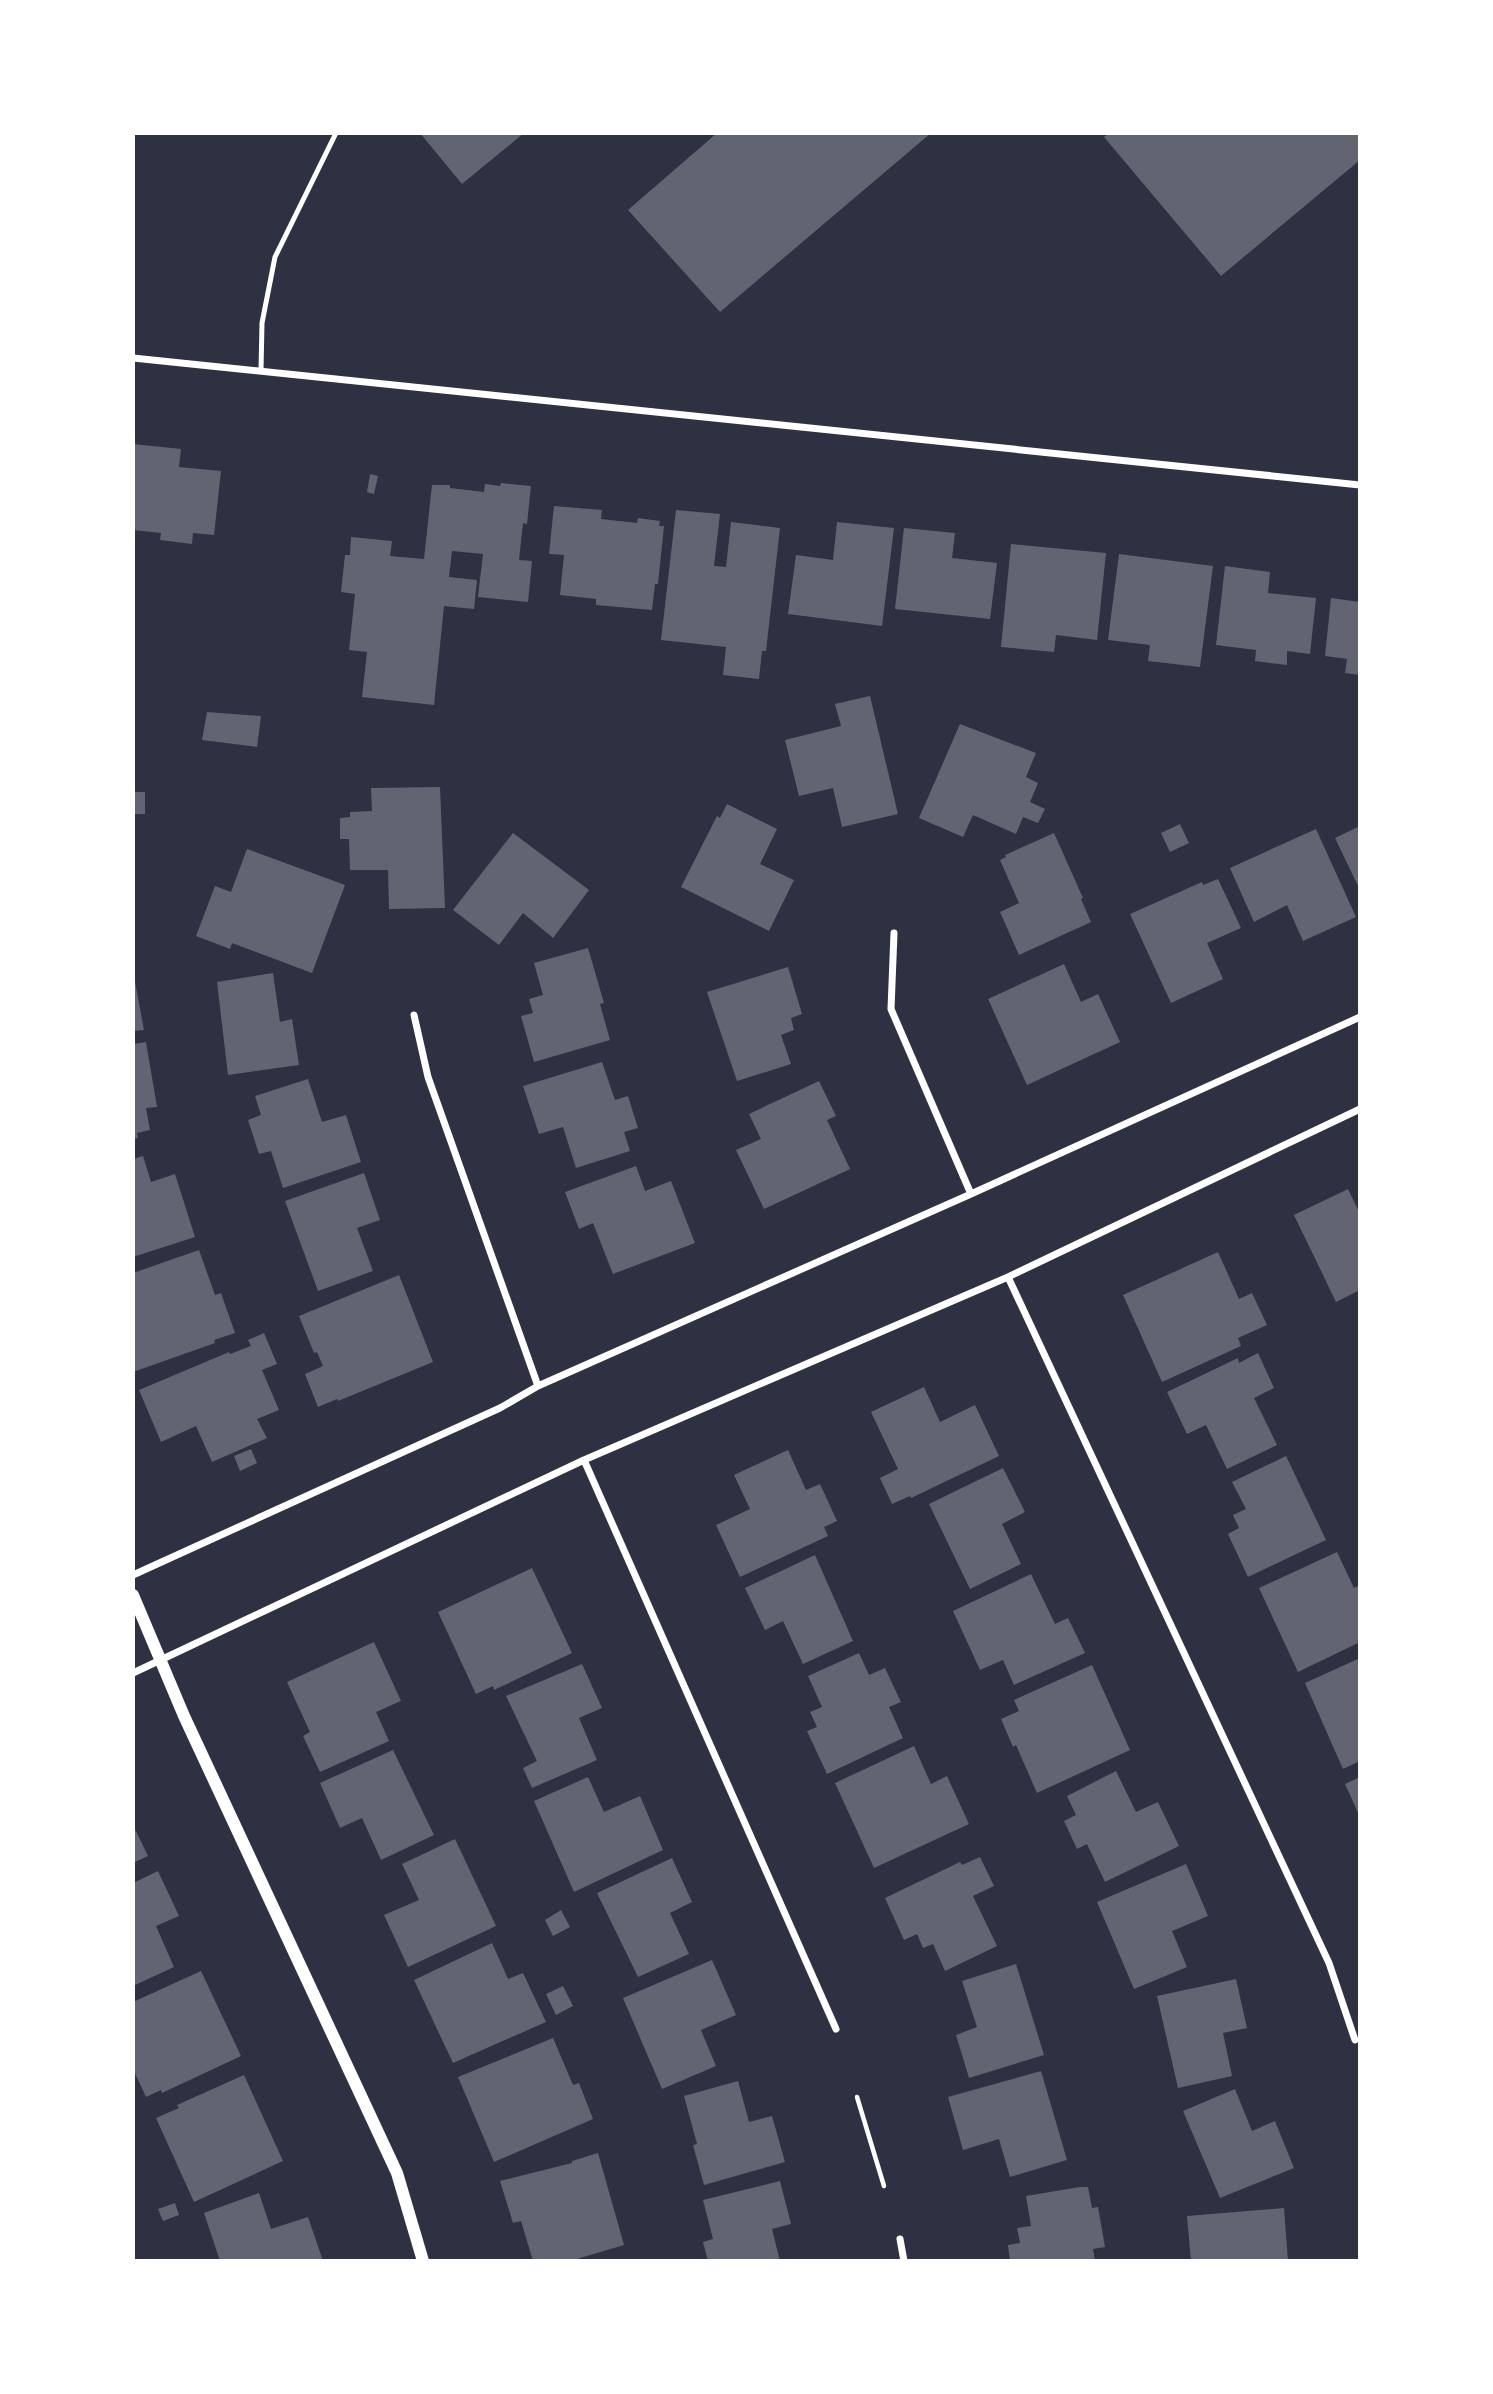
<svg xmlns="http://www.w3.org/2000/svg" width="1493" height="2394" font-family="Signika,sans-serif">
	<rect width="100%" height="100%" fill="#2d3142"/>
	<path fill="#626471" d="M420,133H524L462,184Z
		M717,133H931L720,312L628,210Z
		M1109,133H1360V160L1221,276L1104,137Z
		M133,444L181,449L179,467L221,471L214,535L193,533L192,544L160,540L161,533L133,530Z
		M370,474L378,476L374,494L367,492Z
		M501,483L531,486L527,524L523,523L519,560L532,561L528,602L478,597L483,554L452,551L449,577L477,580L474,609L444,606L434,705L362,697L367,652L349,650L355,594L341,592L345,555H350L351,537L392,541L390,556L424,559L432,485H450V488L484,492L485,484L500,486Z
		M554,506L602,510L601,519L637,523L638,518L660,521L659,526H664L658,584H655L652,610L596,605V599L560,595L564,555L549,554Z
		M676,510L720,514L714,566L726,567L731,522L780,528L766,651H762L759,679L723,675L726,647L661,640Z
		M837,522L894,528L882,626L788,614L796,555L833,560Z
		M904,528L955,533L952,558L997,563L990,619L895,609Z
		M1011,544L1106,553L1097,640L1056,635L1054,652L1001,647Z
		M1119,554L1213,566L1200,667L1148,661L1150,645L1108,640Z
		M1225,566L1270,572L1268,593L1316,598L1310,654L1287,651V665L1255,661L1256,650L1216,645Z
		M1331,598L1360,602V675L1345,673L1347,659L1325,656Z
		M870,696L898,814L842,827L833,788L799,796L785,740L841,726L835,704Z
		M207,712L261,716L257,747L202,740Z
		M960,724L1036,753L1026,777L1038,783L1030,802L1045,809L1038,823L1023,817L1016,834L973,815L963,837L919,818Z
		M440,787L445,908L389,909L388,870H350L349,839H340V818L350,817V812L372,811L371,788Z
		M133,792H145V814H133Z
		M727,804L777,829L760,864L794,880L769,931L681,887L717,816L720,818Z
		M1180,824L1189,843L1170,852L1161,833Z
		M1360,826V890L1335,838Z
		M1316,829L1356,917L1303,941L1287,905L1254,922L1230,868Z
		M513,833L589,890L553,938L523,913L499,945L453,910Z
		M1054,833L1083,898L1081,899L1091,922L1019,955L1000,912L1019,903L1000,860L1006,857L1005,855Z
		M247,849L345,885L312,973L232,943L230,949L196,936L215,886L231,892Z
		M1218,879L1241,928L1207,943L1223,979L1171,1003L1130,914L1202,882L1203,885Z
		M588,948L604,1003L600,1004L610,1040L534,1062L521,1016L533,1013L529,999L543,995L534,963Z
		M1064,964L1081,1002L1098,994L1120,1042L1027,1085L988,999Z
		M788,967L802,1014L791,1018L794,1030L781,1035L791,1064L737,1081L707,992Z
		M133,971L144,1030L133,1031Z
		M273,973L280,1022L292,1019L299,1065L228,1075L217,982Z
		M146,1042L157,1107L146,1108L150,1130L137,1133L138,1138L133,1139V1044Z
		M602,1062L615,1100L628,1096L638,1128L624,1132L630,1151L576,1168L563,1127L539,1134L523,1086Z
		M308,1079L322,1122L346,1115L361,1162L283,1188L271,1151L259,1154L248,1120L261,1115L255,1096Z
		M819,1081L836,1116L827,1120L850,1169L764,1209L736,1150L761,1139L749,1114Z
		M143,1156L151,1182L175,1174L195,1237L133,1257V1159Z
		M636,1166L645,1191L671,1181L695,1243L613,1274L593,1223L579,1229L565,1192Z
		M364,1173L380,1220L357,1228L373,1271L318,1291L285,1201Z
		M1348,1189L1360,1214V1290L1336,1302L1294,1215Z
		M199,1250L215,1295L221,1293L235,1333L214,1340L215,1343L133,1372V1273Z
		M1218,1252L1239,1299L1252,1293L1267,1325L1238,1338L1241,1346L1162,1382L1123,1295Z
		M399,1275L433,1362L338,1401L337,1399L318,1407L305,1374L323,1366L317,1352L314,1353L299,1316Z
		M264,1333L277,1364L262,1370L279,1410L257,1419L267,1438L212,1462L196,1426L161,1442L139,1390L229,1352L230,1354L251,1346L248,1340Z
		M1258,1353L1274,1388L1254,1398L1277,1445L1227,1469L1206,1425L1187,1434L1167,1392L1238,1358L1239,1363Z
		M924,1387L940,1422L975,1405L999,1456L911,1498L910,1496L892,1504L880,1478L898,1469L871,1412Z
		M251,1449L257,1463L240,1471L234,1456Z
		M788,1450L806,1490L820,1484L837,1521L824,1527L828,1536L740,1577L716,1525L750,1509L734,1475Z
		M1286,1456L1326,1540L1248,1577L1228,1534L1239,1528L1233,1515L1246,1509L1232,1482Z
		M1003,1468L1025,1512L1002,1524L1021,1564L970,1589L929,1504Z
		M1337,1552L1354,1588L1360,1585V1642L1298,1672L1259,1588Z
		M815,1555L853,1641L803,1664L783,1621L765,1630L745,1588Z
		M532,1568L572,1653L494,1690L493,1686L476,1694L438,1612Z
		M1031,1574L1055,1624L1068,1618L1085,1653L1014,1685L1003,1660L980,1670L953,1611Z
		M374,1642L401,1701L376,1712L389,1741L320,1772L303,1736L310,1732L287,1682Z
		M859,1653L869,1675L885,1668L901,1702L889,1707L903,1738L827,1774L807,1731L817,1727L810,1712L822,1707L808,1676Z
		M1360,1658V1761L1343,1769L1305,1683Z
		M582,1664L602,1708L579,1718L597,1760L532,1788L523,1768L537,1761L506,1696Z
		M1092,1665L1130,1750L1037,1793L1016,1745L1013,1747L1001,1719L1019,1711L1014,1700Z
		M914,1746L931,1784L947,1776L969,1824L874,1868L835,1783Z
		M393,1750L434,1835L381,1860L362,1818L340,1828L320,1783Z
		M1116,1771L1136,1812L1158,1802L1179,1846L1105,1882L1087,1844L1077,1849L1064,1821L1076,1815L1067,1796Z
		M588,1777L604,1812L640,1796L663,1850L574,1892L534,1801Z
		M1360,1777V1817L1345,1784Z
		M133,1825L148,1856L133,1863Z
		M455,1839L496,1926L408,1967L384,1915L419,1900L402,1864Z
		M980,1857L994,1886L973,1896L997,1946L945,1971L933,1944L923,1948L917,1934L904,1940L885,1898L960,1862L962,1865Z
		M672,1858L692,1902L670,1913L689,1954L638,1977L597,1893Z
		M1186,1864L1208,1916L1172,1931L1187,1967L1134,1989L1097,1902Z
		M158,1871L179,1916L156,1926L174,1967L133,1986V1883Z
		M561,1910L570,1927L553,1936L545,1920Z
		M492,1943L508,1979L523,1973L546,2022L453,2063L414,1980Z
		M712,1960L736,2015L701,2030L716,2066L662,2089L623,1998Z
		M1016,1964L1044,2055L969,2078L956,2035L977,2027L962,1981Z
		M201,1971L241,2056L162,2093L161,2090L146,2097L133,2069V2002Z
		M1236,1979L1247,2028L1223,2033L1232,2076L1178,2088L1157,1996Z
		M563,1986L573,2006L556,2015L546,1994Z
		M553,2038L573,2085L579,2083L593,2119L494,2162L458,2077Z
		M1041,2071L1067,2160L1010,2177L999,2139L963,2150L948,2097Z
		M244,2075L283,2161L194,2202L156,2118L179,2108L177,2105Z
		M738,2081L749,2122L772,2116L785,2162L704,2185L693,2145L697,2144L684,2096Z
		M1235,2089L1252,2131L1275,2121L1294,2168L1220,2198L1183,2111Z
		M598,2153L624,2245L570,2261H533L521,2221L513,2223L500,2181L572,2163V2161Z
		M780,2181L791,2224L772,2229L780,2261H708L703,2242L713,2239L703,2200Z
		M1080,2187H1088L1092,2208L1098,2207L1105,2247L1093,2249L1095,2261H1010L1008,2245L1020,2243L1017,2228L1031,2226L1026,2196Z
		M259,2193L271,2229L308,2217L323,2261H220L204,2213Z
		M175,2203L179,2215L163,2221L158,2209Z
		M1284,2208L1288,2261H1191L1187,2216Z"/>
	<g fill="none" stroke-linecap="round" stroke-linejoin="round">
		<path stroke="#fff" stroke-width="4.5" d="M857,2097L884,2186"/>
		<path stroke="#fff" stroke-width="5" d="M261,370L262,323L275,257L336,133"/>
		<path stroke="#fff" stroke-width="7" d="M133,358L1360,485
			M894,933L891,1009L971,1194
			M414,1015L428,1077L538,1386
			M1008,1277L1329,1963L1355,2040
			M584,1460L836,2029
			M133,1575L500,1408L538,1386L971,1194L1360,1017
			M133,1673L584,1460L1008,1277L1360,1109
			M900,2239L904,2261"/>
		<path stroke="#fff" stroke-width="12" d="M133,1595L184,1716L397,2173L423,2261"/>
	</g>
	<rect width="1493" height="2394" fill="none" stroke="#ffffff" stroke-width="270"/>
</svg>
